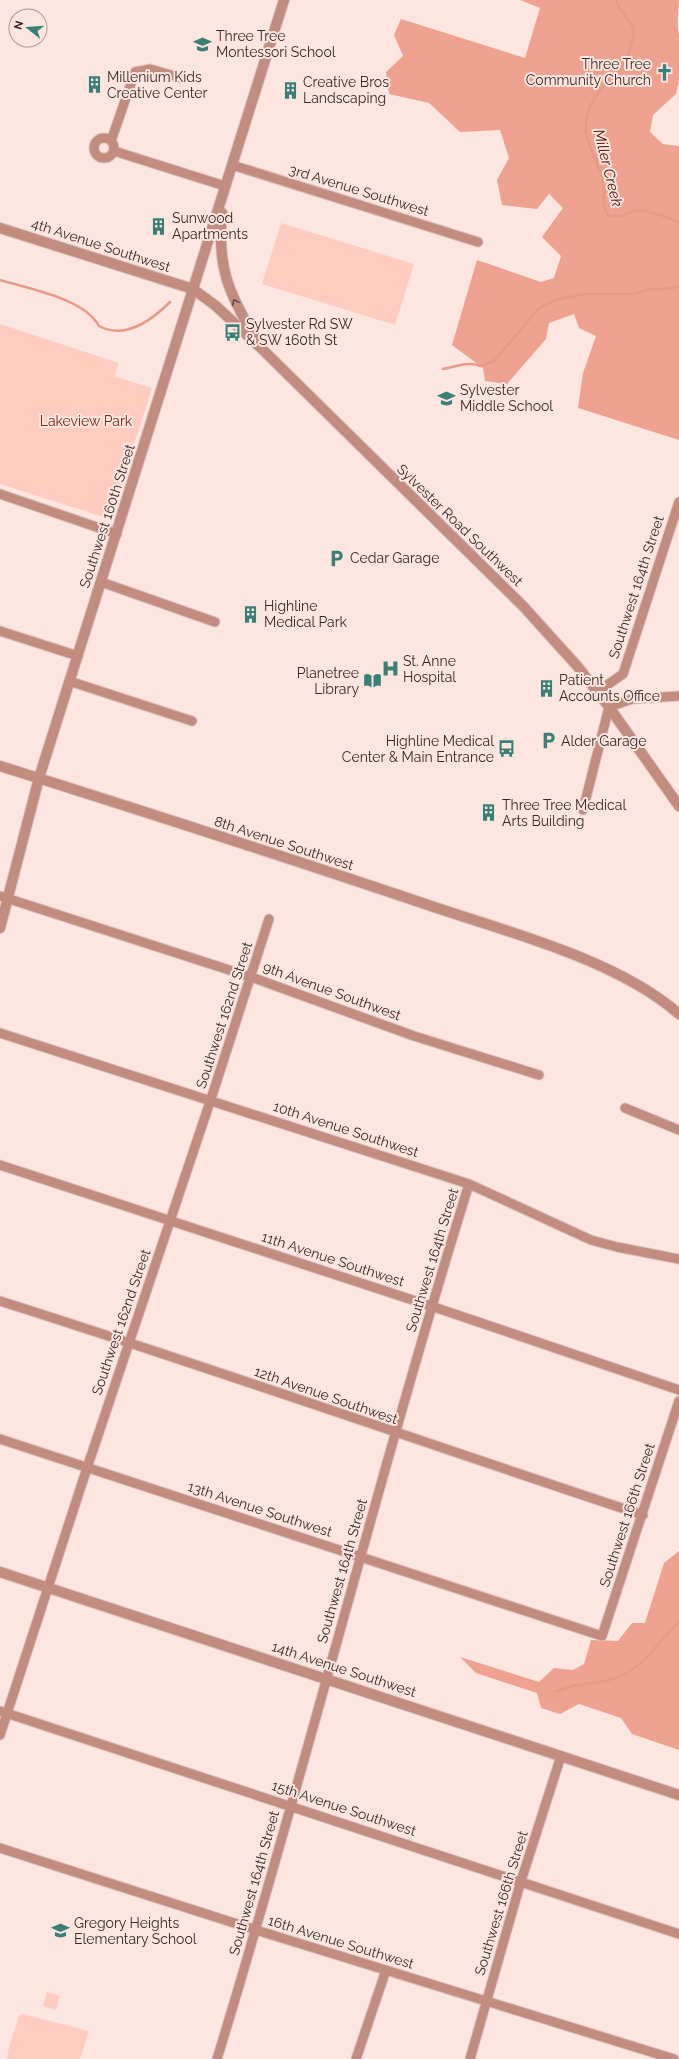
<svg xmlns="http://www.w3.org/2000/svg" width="679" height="2059" font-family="Raleway,sans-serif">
	<rect width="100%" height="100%" fill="#fee6e0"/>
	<path fill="#ffccbf" d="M281,223L414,264L395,325L262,284Z
		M0,324L119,363L114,376L152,388L110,519L0,484Z
		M47,1992L60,1996L56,2010L43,2006Z
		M23,2014L89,2031L80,2059H7L9,2047L19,2016Z"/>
	<path fill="#eea28f" d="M520,0H679C679,11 676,24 679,34V80L676,94L653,115L650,132L663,144L679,146V440L578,408L583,373L596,336L579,328L574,314L549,323L546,339L507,384L485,381L483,368L452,345L477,260L541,282L554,278L561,256L542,237L563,208L549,194L537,209L502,205L497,180L509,158L500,130L460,132L429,103L389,94L386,72L403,56L394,35L401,19L525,58L540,8Z
		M679,1551V1750L632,1734L621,1718L579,1704L560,1714L541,1708L537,1693L476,1673L460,1657L539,1682L554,1668L573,1670L584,1664L591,1640L618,1641L632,1623H645L664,1563Z"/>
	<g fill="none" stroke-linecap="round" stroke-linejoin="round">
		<path stroke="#e69b88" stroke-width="2.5" d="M616,0C619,13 635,22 634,34C632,44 627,60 621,68C618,72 613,75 610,79C596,93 583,113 586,133C589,148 597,163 602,177C606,190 600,203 608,215C622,219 623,213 635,211C649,209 667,218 679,222
			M0,280C29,289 84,298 99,326C125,340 152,320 170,302
			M443,369C454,367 470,361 480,366L494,361L539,308L555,300L585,294H635L645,290L674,288L679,286
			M556,1692C576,1681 599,1686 621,1676C643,1667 661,1639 679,1622"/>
		<defs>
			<path id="minor" d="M94 148a10 10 0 1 1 20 0a10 10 0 1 1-20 0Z
				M111,141L135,72L150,69L181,78
				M114,151L225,186
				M232,165L478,242
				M0,494L117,534
				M101,582L215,622
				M0,631L78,656
				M69,681L192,721
				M597,692L623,674L679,502
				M583,810L609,707L632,699L679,696
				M0,896L251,977L414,1036L539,1075
				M0,1033L469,1184L591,1240L617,1247L679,1259
				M625,1108L679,1130
				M0,1165L431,1306L679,1390
				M0,1301C215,1369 428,1444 643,1515
				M0,1439L602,1636L679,1401
				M0,1711L679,1934
				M0,1735L87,1468L211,1099L269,919
				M0,1848L256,1930L674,2059
				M217,2059C306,1769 379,1474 469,1184
				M356,2059L386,1970
				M470,2059L521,1881L561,1756"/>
			<path id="tertiary" d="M222,213C217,266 228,293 255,337
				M0,228L193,289L216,306L261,348L523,606L578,667L609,707L679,806
				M0,766C146,812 292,859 437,908C512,933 619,961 679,1014
				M0,928L39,778L284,0
				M0,1572L679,1795"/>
		</defs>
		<use href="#minor" stroke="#dbc4bf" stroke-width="11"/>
		<use href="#tertiary" stroke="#dbc4bf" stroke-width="12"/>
		<use href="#minor" stroke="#c28c7e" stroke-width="9"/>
		<use href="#tertiary" stroke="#c28c7e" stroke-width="10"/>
	</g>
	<defs><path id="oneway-chevron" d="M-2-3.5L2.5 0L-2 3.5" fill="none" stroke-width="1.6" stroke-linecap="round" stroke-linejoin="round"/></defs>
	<use stroke="#694c45" href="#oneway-chevron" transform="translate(235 302) rotate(-114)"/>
	<defs>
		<symbol id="school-bare" viewBox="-9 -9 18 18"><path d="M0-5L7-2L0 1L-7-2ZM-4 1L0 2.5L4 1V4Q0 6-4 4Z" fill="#3a8077" stroke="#fee6e0" stroke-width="2.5" paint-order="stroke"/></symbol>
		<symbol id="church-bare" viewBox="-9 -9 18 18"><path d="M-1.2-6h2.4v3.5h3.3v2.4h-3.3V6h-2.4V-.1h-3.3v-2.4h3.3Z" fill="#3a8077" stroke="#fee6e0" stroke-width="2.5" paint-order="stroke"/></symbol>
		<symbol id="building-bare" viewBox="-9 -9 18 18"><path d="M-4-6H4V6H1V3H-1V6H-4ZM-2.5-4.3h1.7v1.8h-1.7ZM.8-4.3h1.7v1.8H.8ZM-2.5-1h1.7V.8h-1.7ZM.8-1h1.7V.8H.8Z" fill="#3a8077" stroke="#fee6e0" stroke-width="2.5" paint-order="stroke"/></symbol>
		<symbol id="bus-bare" viewBox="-9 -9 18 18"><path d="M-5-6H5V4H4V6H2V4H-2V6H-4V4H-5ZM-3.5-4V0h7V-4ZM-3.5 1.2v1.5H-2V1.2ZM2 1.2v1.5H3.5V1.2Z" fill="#3a8077" stroke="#fee6e0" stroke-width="2.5" paint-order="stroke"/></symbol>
		<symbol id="parking-bare" viewBox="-9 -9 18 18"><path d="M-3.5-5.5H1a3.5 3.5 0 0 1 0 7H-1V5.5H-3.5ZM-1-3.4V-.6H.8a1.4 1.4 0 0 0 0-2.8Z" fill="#3a8077" stroke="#fee6e0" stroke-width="2.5" paint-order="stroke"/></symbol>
		<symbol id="hospital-bare" viewBox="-9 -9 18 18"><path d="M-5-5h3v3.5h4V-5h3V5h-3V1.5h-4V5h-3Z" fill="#3a8077" stroke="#fee6e0" stroke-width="2.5" paint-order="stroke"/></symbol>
		<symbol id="library-bare" viewBox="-9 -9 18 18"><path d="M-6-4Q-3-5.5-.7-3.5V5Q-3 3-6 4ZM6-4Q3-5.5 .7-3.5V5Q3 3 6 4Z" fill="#3a8077" stroke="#fee6e0" stroke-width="2.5" paint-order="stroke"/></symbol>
	</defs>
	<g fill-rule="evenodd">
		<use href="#school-bare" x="190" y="32" width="25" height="25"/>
		<use href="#church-bare" x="652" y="60" width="25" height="25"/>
		<use href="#building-bare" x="82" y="72" width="25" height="25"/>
		<use href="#building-bare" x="278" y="78" width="25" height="25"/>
		<use href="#building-bare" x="146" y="214" width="25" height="25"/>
		<use href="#bus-bare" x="220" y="320" width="25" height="25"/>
		<use href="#school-bare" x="434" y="386" width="25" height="25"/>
		<use href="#parking-bare" x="324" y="546" width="25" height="25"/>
		<use href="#building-bare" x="238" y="602" width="25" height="25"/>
		<use href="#hospital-bare" x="378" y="656" width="25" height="25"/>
		<use href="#library-bare" x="360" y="668" width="25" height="25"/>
		<use href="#building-bare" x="534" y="676" width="25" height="25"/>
		<use href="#parking-bare" x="536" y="728" width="25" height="25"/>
		<use href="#bus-bare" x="494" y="736" width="25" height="25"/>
		<use href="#building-bare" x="476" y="800" width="25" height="25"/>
		<use href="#school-bare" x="48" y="1918" width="25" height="25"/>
	</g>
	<g text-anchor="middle" stroke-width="4" stroke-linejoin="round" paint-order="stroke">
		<g font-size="14" fill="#392a26" stroke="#fee6e0" text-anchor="start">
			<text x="216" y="41">Three Tree<tspan x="216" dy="16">Montessori School</tspan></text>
			<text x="651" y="69" text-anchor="end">Three Tree<tspan x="651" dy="16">Community Church</tspan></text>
			<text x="107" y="82">Millenium Kids<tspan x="107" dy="16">Creative Center</tspan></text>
			<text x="303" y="87">Creative Bros<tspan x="303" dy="16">Landscaping</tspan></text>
			<text x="172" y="223">Sunwood<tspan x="172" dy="16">Apartments</tspan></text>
			<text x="246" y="329">Sylvester Rd SW<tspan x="246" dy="16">&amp; SW 160th St</tspan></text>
			<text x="460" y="395">Sylvester<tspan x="460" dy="16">Middle School</tspan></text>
			<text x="350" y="563">Cedar Garage</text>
			<text x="264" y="611">Highline<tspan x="264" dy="16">Medical Park</tspan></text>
			<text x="403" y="666">St. Anne<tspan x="403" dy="16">Hospital</tspan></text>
			<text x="359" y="678" text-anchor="end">Planetree<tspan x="359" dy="16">Library</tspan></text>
			<text x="559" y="685">Patient<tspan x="559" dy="16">Accounts Office</tspan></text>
			<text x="494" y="746" text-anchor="end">Highline Medical<tspan x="494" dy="16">Center &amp; Main Entrance</tspan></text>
			<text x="561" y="746">Alder Garage</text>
			<text x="502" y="810">Three Tree Medical<tspan x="502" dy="16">Arts Building</tspan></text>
			<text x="74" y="1928">Gregory Heights<tspan x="74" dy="16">Elementary School</tspan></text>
		</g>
		<g font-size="14" fill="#392a26" stroke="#fee6e0">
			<text transform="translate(359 190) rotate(17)" y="5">3rd Avenue Southwest</text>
			<text transform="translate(101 245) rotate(18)" y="5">4th Avenue Southwest</text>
			<text transform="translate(107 516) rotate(-72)" y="5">Southwest 160th Street</text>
			<text transform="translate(460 525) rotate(44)" y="5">Sylvester Road Southwest</text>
			<text transform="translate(636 587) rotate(-72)" y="5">Southwest 164th Street</text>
			<text transform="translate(284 843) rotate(18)" y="5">8th Avenue Southwest</text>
			<text transform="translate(332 991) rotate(20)" y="5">9th Avenue Southwest</text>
			<text transform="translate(224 1015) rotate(-72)" y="5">Southwest 162nd Street</text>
			<text transform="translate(346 1129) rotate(18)" y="5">10th Avenue Southwest</text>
			<text transform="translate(333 1259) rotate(18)" y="5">11th Avenue Southwest</text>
			<text transform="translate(432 1260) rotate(-73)" y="5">Southwest 164th Street</text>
			<text transform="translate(121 1322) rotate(-71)" y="5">Southwest 162nd Street</text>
			<text transform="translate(326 1395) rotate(19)" y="5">12th Avenue Southwest</text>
			<text transform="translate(260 1509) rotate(18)" y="5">13th Avenue Southwest</text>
			<text transform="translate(627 1515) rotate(-72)" y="5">Southwest 166th Street</text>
			<text transform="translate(342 1571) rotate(-74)" y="5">Southwest 164th Street</text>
			<text transform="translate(344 1669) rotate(18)" y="5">14th Avenue Southwest</text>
			<text transform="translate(344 1808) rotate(18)" y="5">15th Avenue Southwest</text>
			<text transform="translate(254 1883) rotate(-74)" y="5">Southwest 164th Street</text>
			<text transform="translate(501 1903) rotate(-73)" y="5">Southwest 166th Street</text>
			<text transform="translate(341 1942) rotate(17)" y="5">16th Avenue Southwest</text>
		</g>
		<g font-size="14" fill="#802914" stroke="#fee6e0">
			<text x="86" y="426">Lakeview Park</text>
		</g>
		<g font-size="15" font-style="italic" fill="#510e01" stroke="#fee6e0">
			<text transform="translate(608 168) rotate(76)" y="5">Miller Creek</text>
		</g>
	</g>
	<g transform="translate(28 28) rotate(287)"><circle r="19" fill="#fee6e0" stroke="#af9b96"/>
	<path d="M0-3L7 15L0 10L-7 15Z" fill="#3a8077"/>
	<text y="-6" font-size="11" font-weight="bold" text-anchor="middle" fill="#392a26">N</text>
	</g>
</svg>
